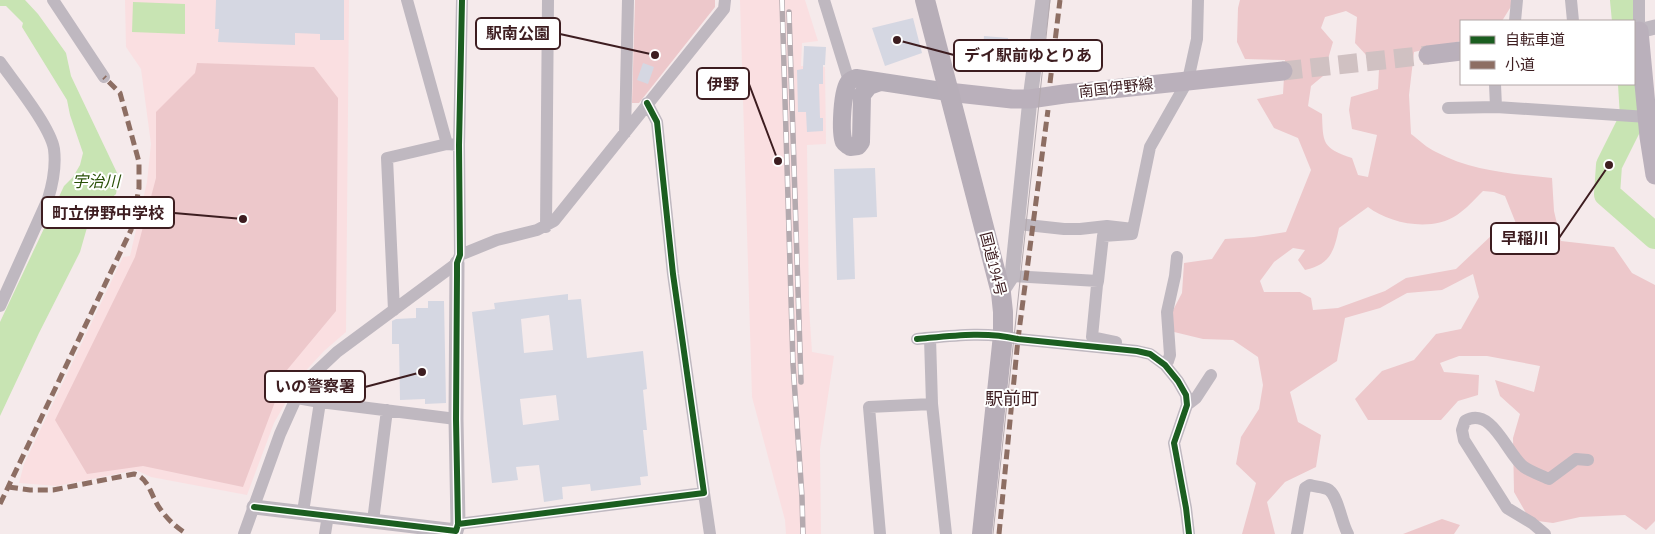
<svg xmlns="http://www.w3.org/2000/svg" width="1655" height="534" font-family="'PT Sans Narrow','Noto Sans JP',sans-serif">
	<rect width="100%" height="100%" fill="#f5eaeb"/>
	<path fill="#fadfe1" d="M125,0H349L346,332L324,351L300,377L274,423L247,495L151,477L136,470L57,486L19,483L24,464L123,257L130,256L147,182L151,144L141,69L126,47Z
		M740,0H805L818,41L802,43L801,66L825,67L826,144L807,145L809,307L812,352L834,356L820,449L821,534H786L785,520L752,397Z"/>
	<path fill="#edc8cb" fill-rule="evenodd" d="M635,0H715V7L639,103H632Z
		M1240,0H1515L1502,21H1461V41L1414,52L1409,95L1411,134C1419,140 1427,148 1436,152C1471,171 1513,174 1552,178L1554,211L1561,241L1614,247L1632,273L1655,285V521L1646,530L1625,515L1580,517L1553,523L1530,520L1514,492L1513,438L1520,414L1500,396L1495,380L1534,392L1540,366L1487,356H1459L1440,363L1444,372L1479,375L1478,395L1458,401L1441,420H1368L1355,399L1382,371L1414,360L1436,334L1461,329L1479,297L1473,274L1442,290L1407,293L1380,308L1345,318L1337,361L1290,392L1298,422L1321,435L1316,467L1285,482L1267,502L1275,534H1242L1256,483L1236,464L1241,437L1259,409L1263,385L1258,357L1233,340L1203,339L1170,331L1171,314L1182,293L1184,263L1212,259L1225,239L1254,237L1286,232L1311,170L1298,138L1274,128L1257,99L1283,94L1285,60L1245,59L1237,42L1238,8ZM1346,11L1357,17L1355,43L1379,69L1378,89L1351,97L1349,110L1352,129L1377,135L1368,177L1358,175L1352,158C1322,148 1323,143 1322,114L1308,106L1311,86L1323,76L1333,42L1321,28L1325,17ZM1483,191L1494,192L1505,196L1519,231L1516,243L1493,234L1456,269L1406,278L1385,291L1338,308L1313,310L1311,298L1300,292H1264L1260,281L1274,262L1293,248L1305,250L1298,260L1305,270C1331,264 1334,251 1339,228L1368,207C1390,224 1432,232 1457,215C1466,209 1475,199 1483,191Z
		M197,63L314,67L338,98L336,311L287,370L243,487L143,466L87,474L55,420L135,257L156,178V112L195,73Z
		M1442,519L1460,525L1454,534H1403Z"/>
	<path fill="#c8e4b3" d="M0,0H25L38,14L66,53L71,76L119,177L116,194L90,217L80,252L39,333L0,416V322L64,186L73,177L80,165L83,153L70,115L67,100L22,27L23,23L6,6H0Z
		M133,2L185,4V34L132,32Z"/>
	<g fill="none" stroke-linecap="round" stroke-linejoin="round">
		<path stroke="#c8e4b3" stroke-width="26" d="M1623,0L1625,21
			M1631,84L1633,117L1609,165L1607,194L1655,236"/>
	</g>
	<path fill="#d5d7e2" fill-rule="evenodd" d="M216,0H344V40H320V34L295,33V45L218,42L219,29H215Z
		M913,18L922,53L885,66L872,28Z
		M984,36L1008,38V41L1013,42L1012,62L982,59Z
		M804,46L826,47L825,65H823V84H819L820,118H823V131L807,132L806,112H798L797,70L803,69Z
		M643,63L654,67L648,84L637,80Z
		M875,168L877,217L853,218L855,279L837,280L834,169Z
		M568,294V300L581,299L587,358L643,351L647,389L643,390L647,430H643L648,476L640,477L641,485L591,491L590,484L562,487L563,499L544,502L539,465L516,467L518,480L492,483L472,312L495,309L494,303ZM549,315L553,350L524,353L521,319ZM556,395L559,420L523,425L520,399Z
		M428,301H444L446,403L425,404V399L400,400L399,344H392V321L396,319L416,318V308H428Z"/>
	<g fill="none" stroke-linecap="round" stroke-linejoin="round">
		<path stroke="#d0c1c2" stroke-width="19" stroke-dasharray="19 9" stroke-linecap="butt" d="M1283,71L1428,55"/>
		<path stroke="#bfb8c0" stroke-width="12" d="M53,0L104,77
			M407,0L447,144
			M824,0L849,81
			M1571,0L1573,21
			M1515,21L1517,0
			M1639,31V0
			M0,62C14,82 50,126 54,149C56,165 53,183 48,199L0,306
			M1495,84L1496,107
			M1448,108L1496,107L1647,117
			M625,133L628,0
			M1018,224L1064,229H1080L1107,226L1133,229
			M546,227L548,0
			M460,255L497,240L537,230L554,221L724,9L725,0
			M1012,276L1098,281L1103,236L1132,234L1150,147L1188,80L1197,39L1198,0
			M1098,281L1097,285L1092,337L1116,342
			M394,310L387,158L447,144L459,145
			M930,338L932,404
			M917,339C950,336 985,331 1018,339L1137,351L1150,354L1165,365L1178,381L1186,395L1187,405L1174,443L1186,508L1189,534
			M1165,365L1168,361L1170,355L1167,312L1175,276L1177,257
			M297,398L320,402L456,419
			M1187,405L1196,398L1211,375
			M704,493L710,534
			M303,512L320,402
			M373,521L387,410
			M458,524L704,493L673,274L657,122L647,103
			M244,534L280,434L302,385L337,352L457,263L460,255L459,145L462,0
			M325,534L328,515
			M880,534L869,407L932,404L946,534
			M1297,534L1305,488L1310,485C1316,487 1324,487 1329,490C1339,498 1341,522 1348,534
			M1545,534L1532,523L1507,508L1464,440L1462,430L1465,421C1492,405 1508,456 1524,467C1531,472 1541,475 1549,479L1576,459L1588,460"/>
		<path stroke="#bfb8c0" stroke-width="15" d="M1639,31L1655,27
			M1001,293L1012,276L1030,99L1043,0
			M254,507L456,531L458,524L456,419L457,263"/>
		<path stroke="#b6aeb8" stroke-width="18" d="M880,82L869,86L862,95L861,142L858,146L850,147C848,145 845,144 844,142C840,133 842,89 849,82C850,80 854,79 856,78L948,92"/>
		<path stroke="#bab0bb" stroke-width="19" d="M1634,32L1639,31L1649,137L1655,175
			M1428,55L1461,51
			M948,92L1012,99H1030L1064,94L1283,71"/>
		<path stroke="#b7aeb8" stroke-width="20" d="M925,0L1001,293L1003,312V335L982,534"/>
		<path stroke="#b4aaaf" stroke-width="1" d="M993,534L1050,0"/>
		<defs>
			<path id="rail" d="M782,0L793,364L802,497L803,534
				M789,12L801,382"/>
		</defs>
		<use href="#rail" stroke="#b4aaaf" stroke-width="5.5"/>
		<use href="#rail" stroke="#fff" stroke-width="4" stroke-dasharray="11" stroke-linecap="butt"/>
		<path stroke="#8d6e63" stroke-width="5" stroke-dasharray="10 5" stroke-linecap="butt" d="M1050,83L1060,0
			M8,487L30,490H53L134,474C150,478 151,498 161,510C168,520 177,528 187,534
			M0,504L131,230L139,188V162L120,93L104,77
			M999,534L1018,339L1048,110"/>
		<defs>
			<path id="cycleway" d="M917,339C950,336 985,331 1018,339L1137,351L1150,354L1165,365L1178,381L1186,395L1187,405L1174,443L1186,508L1189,534
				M254,507L456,531L458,524L456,419L457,275V263L460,255L459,145L462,0
				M458,524L704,493L673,274L657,122L647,103"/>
		</defs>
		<use href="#cycleway" stroke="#fff" stroke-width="9"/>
		<use href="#cycleway" stroke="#1b5e20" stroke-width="6"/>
	</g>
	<g text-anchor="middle" stroke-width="4" stroke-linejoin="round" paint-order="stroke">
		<g font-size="15" fill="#3d1d20" stroke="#fff">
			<text transform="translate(1116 88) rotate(-6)" y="5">南国伊野線</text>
			<text transform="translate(993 264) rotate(76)" y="5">国道194号</text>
		</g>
		<g font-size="16" font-style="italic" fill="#295108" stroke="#fff">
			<text x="96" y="187">宇治川</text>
		</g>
		<g font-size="18" fill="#3d1d20" stroke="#fff">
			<text x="1012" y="405">駅前町</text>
		</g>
	</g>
	<path fill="none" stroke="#3d1d20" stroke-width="2" d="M655 55L560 34M897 40L954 55M778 161L749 84M243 219L174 213M1609 165L1559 238M422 372L365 387"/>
	<g fill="#3d1d20" stroke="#fff" stroke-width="2">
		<circle cx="655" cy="55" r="5"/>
		<circle cx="897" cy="40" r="5"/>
		<circle cx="778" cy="161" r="5"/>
		<circle cx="243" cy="219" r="5"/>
		<circle cx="1609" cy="165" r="5"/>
		<circle cx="422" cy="372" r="5"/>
	</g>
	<g fill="#fff" stroke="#3d1d20" stroke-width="2">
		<rect x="476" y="18" width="84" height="31" rx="5"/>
		<rect x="954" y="40" width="148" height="31" rx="5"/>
		<rect x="697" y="68" width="52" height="31" rx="5"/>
		<rect x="42" y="197" width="132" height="31" rx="5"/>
		<rect x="1491" y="223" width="68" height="31" rx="5"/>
		<rect x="265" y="371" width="100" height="31" rx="5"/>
	</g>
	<g font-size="16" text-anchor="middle" font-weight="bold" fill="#3d1d20">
		<text x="518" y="39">駅南公園</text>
		<text x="1028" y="61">デイ駅前ゆとりあ</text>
		<text x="723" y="90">伊野</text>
		<text x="108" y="219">町立伊野中学校</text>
		<text x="1525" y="244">早稲川</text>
		<text x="315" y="392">いの警察署</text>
	</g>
	<rect x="1460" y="20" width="175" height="65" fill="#ffffff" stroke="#b1a5a6"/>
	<rect x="1470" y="36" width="25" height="8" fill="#1b5e20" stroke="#b1a5a6"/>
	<text x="1505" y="45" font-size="15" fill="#3d1d20">自転車道</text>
	<rect x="1470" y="61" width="25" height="8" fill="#8d6e63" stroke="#b1a5a6"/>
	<text x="1505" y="70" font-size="15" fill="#3d1d20">小道</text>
</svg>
